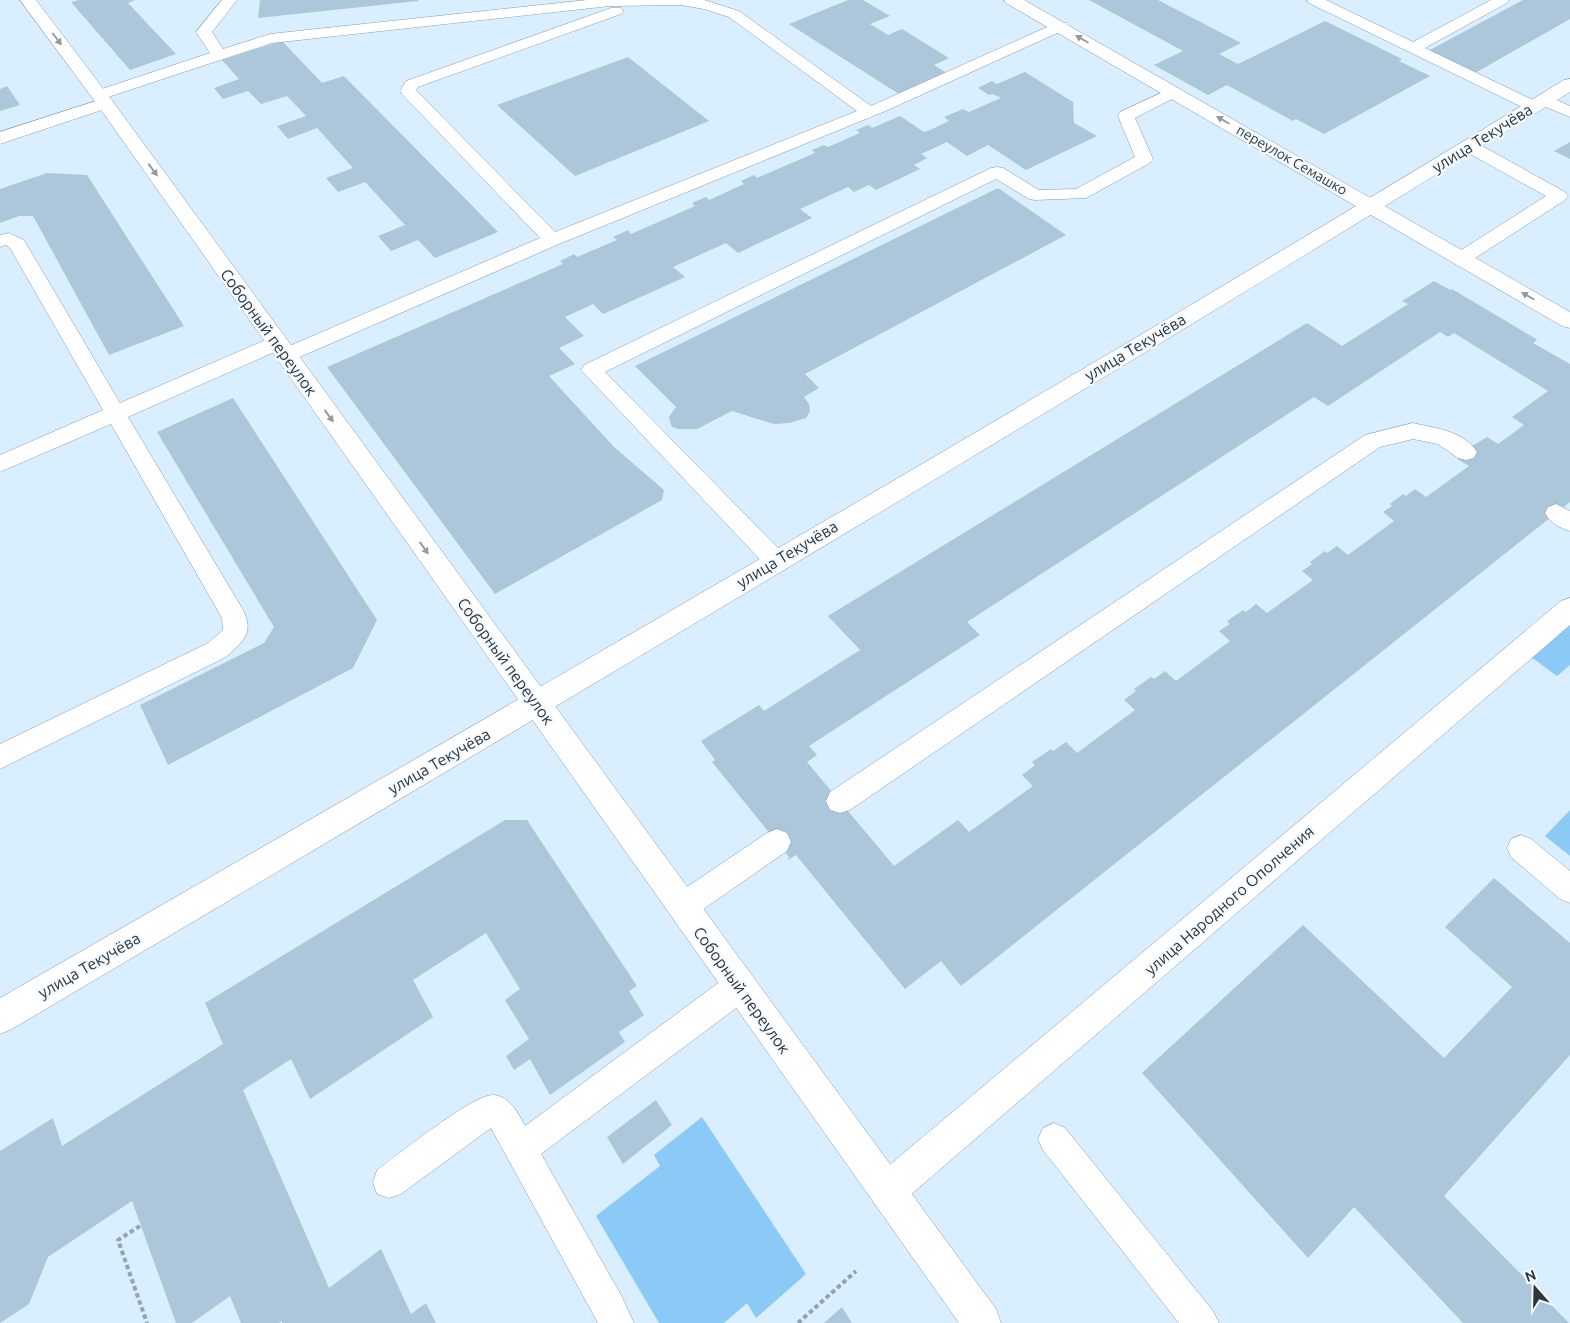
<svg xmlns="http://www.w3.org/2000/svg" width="1570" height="1323" font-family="Ubuntu,sans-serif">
	<rect width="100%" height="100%" fill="#d9eefe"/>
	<path fill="#8bc9f6" d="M1570,622V665L1557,676L1531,657Z
		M1570,810V856L1545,836Z
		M702,1117L806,1274L756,1318L747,1303L724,1323H659L596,1216L660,1166L654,1155Z"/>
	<path fill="#adc7da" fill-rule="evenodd" d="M79,0H135L128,3L176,54L130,70L71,2Z
		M260,0H418V1L258,18Z
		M848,0H863L890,16L870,24L888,35L902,29L949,58L934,65L950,75L902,96L789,24Z
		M1089,0H1158L1241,43L1219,54L1238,64L1325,21L1402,59L1399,61L1430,76L1324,134L1296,119L1293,121L1227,85L1208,95L1154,65L1183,51Z
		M1523,0H1570V19L1475,73L1428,51Z
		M282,41L322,83L344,76L498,232L435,258L418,240L391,251L378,236L405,225L365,182L338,192L326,178L353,168L317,128L288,139L277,126L306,116L287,96L261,104L248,91L223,99L214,88L239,79L222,60Z
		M628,57L709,121L575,176L497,105Z
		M1025,72L1073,102L1074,123L1097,136L1026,170L988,145L967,156L947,142L921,154L927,158L914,165L920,169L876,190L869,185L854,192L848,187L800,209L812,218L738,253L726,243L673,267L685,277L603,314L593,304L565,317L584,336L559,348L575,364L549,376L614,447L664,490L662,500L495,594L327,367L563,264L560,261L574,254L577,257L617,240L613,237L628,230L631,234L695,206L692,203L706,197L709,200L744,184L741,181L754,175L757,178L815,153L812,150L824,145L828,147L860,133L856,130L868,125L872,128L900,116L924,132L930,130L949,121L944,117L963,109L969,112L1001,98L993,94L989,95L978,88L992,81L997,84Z
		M7,86L20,105L0,111V89Z
		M1570,142V159L1554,151Z
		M47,173L87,175L184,326L109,355L33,216H19L0,223V189Z
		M998,188L1066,235L805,374L819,388L804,397L809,404L810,411L806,418L789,423L774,424L732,411L697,429H678L672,427L670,422L669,417L676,407L635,366Z
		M1434,281L1450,290L1452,289L1536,339L1537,340L1533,343L1570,364V502L961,986L941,961L905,989L796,855L788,860L789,857L712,762L715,760L701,741L759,705L764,711L860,650L828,616L1307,323L1342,346L1408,304L1402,301ZM1440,332L1448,337L1454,333L1548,391L1512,417L1524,425L1498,444L1487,437L1464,451L1466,452L1457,459L1469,466L1426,497L1415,489L1406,496L1403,494L1390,504L1392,506L1383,512L1394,521L1348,555L1337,546L1327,553L1325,551L1310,562L1312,564L1302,571L1313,580L1267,613L1256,604L1246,612L1243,610L1227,621L1230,624L1219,631L1230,641L1176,681L1165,671L1154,679L1151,677L1134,689L1136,691L1124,700L1135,710L1077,753L1066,742L1053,751L1051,749L1032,762L1035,765L1022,775L1033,786L969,832L958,820L894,866L807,762L817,755L809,746L980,635L967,622L1314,397L1328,406Z
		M233,398L377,620L353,668L168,765L140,705L264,643L274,627L157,432Z
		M505,820H527L637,986L629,991L644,1015L619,1032L625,1042L550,1095L530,1059L514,1070L506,1056L529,1039L505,1000L520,989L486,933L413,980L433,1017L310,1099L291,1059L243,1090L329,1288L381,1249L411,1314L426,1303L436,1323H282V1321L279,1323H241L230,1296L192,1323H176L132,1201L48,1257L29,1304L0,1323V1151L53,1118L62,1146L223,1044L205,1003Z
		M1494,878L1570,943V1055L1444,1196L1569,1323H1463L1354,1207L1308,1258L1142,1073L1303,925L1444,1058L1512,987L1445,927Z
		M656,1100L672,1125L623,1164L607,1137Z
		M842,1307L852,1323H824Z"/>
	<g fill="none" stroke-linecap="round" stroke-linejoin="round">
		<defs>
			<path id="lane" d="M222,0H237L212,32L223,49L270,34L587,0H704L739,11L871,106L1056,23H1066L1069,26L1066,29L888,110L559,244L293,360L286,362L279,360L276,355L279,350L128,417L243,610C255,634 242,642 226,657L0,769V744L208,643L223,630L222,618L111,424L0,472V455L103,410L10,248L6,245L0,247V235L9,233L24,240L120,403L270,338L277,336L284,338L287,343L284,348L280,350L540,238L402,94L400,91L406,81L611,8H621L624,11L621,14L418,87L416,90L555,232L857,111L729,17L704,9L681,5L610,6L272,43L105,98H93L91,95L93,92L210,53L196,32Z
				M1307,0H1326L1413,42L1491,0H1509L1507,3L1425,48L1537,102L1536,100L1538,97H1550L1570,106V117L1541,105L1542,107L1540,110H1528L1309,3Z
				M1174,87L1180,89L1182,92L1180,95L1135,118L1153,159L1150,163L1086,198L1035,200L1029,199L996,179L605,372L784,554L788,561L784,568L776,570L768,568L581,370L584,365L991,168L997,167L1003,168L1039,190L1076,189L1135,157L1118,116L1120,112Z
				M1469,141L1475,142L1565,192L1568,196L1565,200L1469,262L1462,264L1455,262L1453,258L1455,254L1546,196L1463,150L1460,146L1463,142Z
				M1413,423C1434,428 1465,431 1477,452L1474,458L1466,460L1458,458L1438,444L1413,439L1380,447L850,810L840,813L830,810L826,801L830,792L1365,435Z
				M1556,504L1570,511V531C1560,528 1550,523 1545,513L1548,507Z
				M777,829L787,833L791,842L787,851L692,917L682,921L672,917L668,907L672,897L767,833Z
				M1521,835L1531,839L1570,871V903L1560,899L1511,857L1507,848L1511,839Z
				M740,971L751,975L755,986L751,997L541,1154L621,1295L634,1323H598L491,1128L401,1194L389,1198L377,1194L373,1182L377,1170C398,1155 472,1095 493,1095C510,1096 518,1113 525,1126L729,975Z
				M1054,1123L1065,1128L1213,1311L1219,1323H1179L1043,1150L1038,1139L1043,1128Z"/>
			<path id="street" d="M105,98L111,99L114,103L111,107L0,144V132Z
				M1570,598V625L900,1204L887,1209L874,1204L869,1191L874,1178L1561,601Z"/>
			<path id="secondary" d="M20,0H36L111,99L996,1309L1001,1323H959L99,107Z
				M1004,0H1024L1570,312V328L1562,326L1006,3Z"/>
			<path id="primary" d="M1570,79V92C1055,411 534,720 12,1029L0,1034V998C524,697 1048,395 1564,80Z"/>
		</defs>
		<use href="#lane" stroke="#849caf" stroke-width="1"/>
		<use href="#street" stroke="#849caf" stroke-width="1"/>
		<use href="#secondary" stroke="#849caf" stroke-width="1"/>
		<use href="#primary" stroke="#849caf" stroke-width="1"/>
		<path stroke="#93a4b0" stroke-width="4" stroke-dasharray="4.5 3" stroke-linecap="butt" d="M140,1226L118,1240L147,1323
			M798,1323L856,1271"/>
		<use href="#lane" fill="#fff" fill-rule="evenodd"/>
		<use href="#street" fill="#fff" fill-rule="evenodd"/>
		<use href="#secondary" fill="#fff" fill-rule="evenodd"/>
		<use href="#primary" fill="#fff" fill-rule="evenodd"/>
	</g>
	<defs><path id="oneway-solid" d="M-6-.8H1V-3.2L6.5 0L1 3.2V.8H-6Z" transform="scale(1.25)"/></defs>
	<g fill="#959a9e">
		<use href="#oneway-solid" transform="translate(57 39) rotate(53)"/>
		<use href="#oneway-solid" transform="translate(1082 39) rotate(-150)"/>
		<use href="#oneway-solid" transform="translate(1223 120) rotate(-150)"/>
		<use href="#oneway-solid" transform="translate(153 170) rotate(54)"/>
		<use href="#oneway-solid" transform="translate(1528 296) rotate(-150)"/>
		<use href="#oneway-solid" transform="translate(329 416) rotate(54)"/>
		<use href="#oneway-solid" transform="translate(424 548) rotate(54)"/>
	</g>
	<g text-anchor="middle" stroke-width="4.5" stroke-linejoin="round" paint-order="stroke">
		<g font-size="14" fill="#2b353d" stroke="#f4f9fd">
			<text transform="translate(1292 160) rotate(30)" y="5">переулок Семашко</text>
		</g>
		<g font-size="16" fill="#2b353d" stroke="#f4f9fd">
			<text transform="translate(1482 138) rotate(-32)" y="6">улица Текучёва</text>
			<text transform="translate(269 332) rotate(54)" y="6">Соборный переулок</text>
			<text transform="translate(1135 347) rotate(-31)" y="6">улица Текучёва</text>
			<text transform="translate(787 554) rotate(-31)" y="6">улица Текучёва</text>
			<text transform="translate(506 661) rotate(54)" y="6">Соборный переулок</text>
			<text transform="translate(439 761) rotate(-30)" y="6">улица Текучёва</text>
			<text transform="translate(1229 900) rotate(-41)" y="6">улица Народного Ополчения</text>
			<text transform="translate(89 965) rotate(-30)" y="6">улица Текучёва</text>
			<text transform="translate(742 990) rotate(54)" y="6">Соборный переулок</text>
		</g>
	</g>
	<g transform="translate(1535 1288) rotate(340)" stroke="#f4f9fd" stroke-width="4" paint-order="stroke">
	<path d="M0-4L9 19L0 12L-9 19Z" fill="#2b353d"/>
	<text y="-8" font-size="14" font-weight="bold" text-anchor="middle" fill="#2b353d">N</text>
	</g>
</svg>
